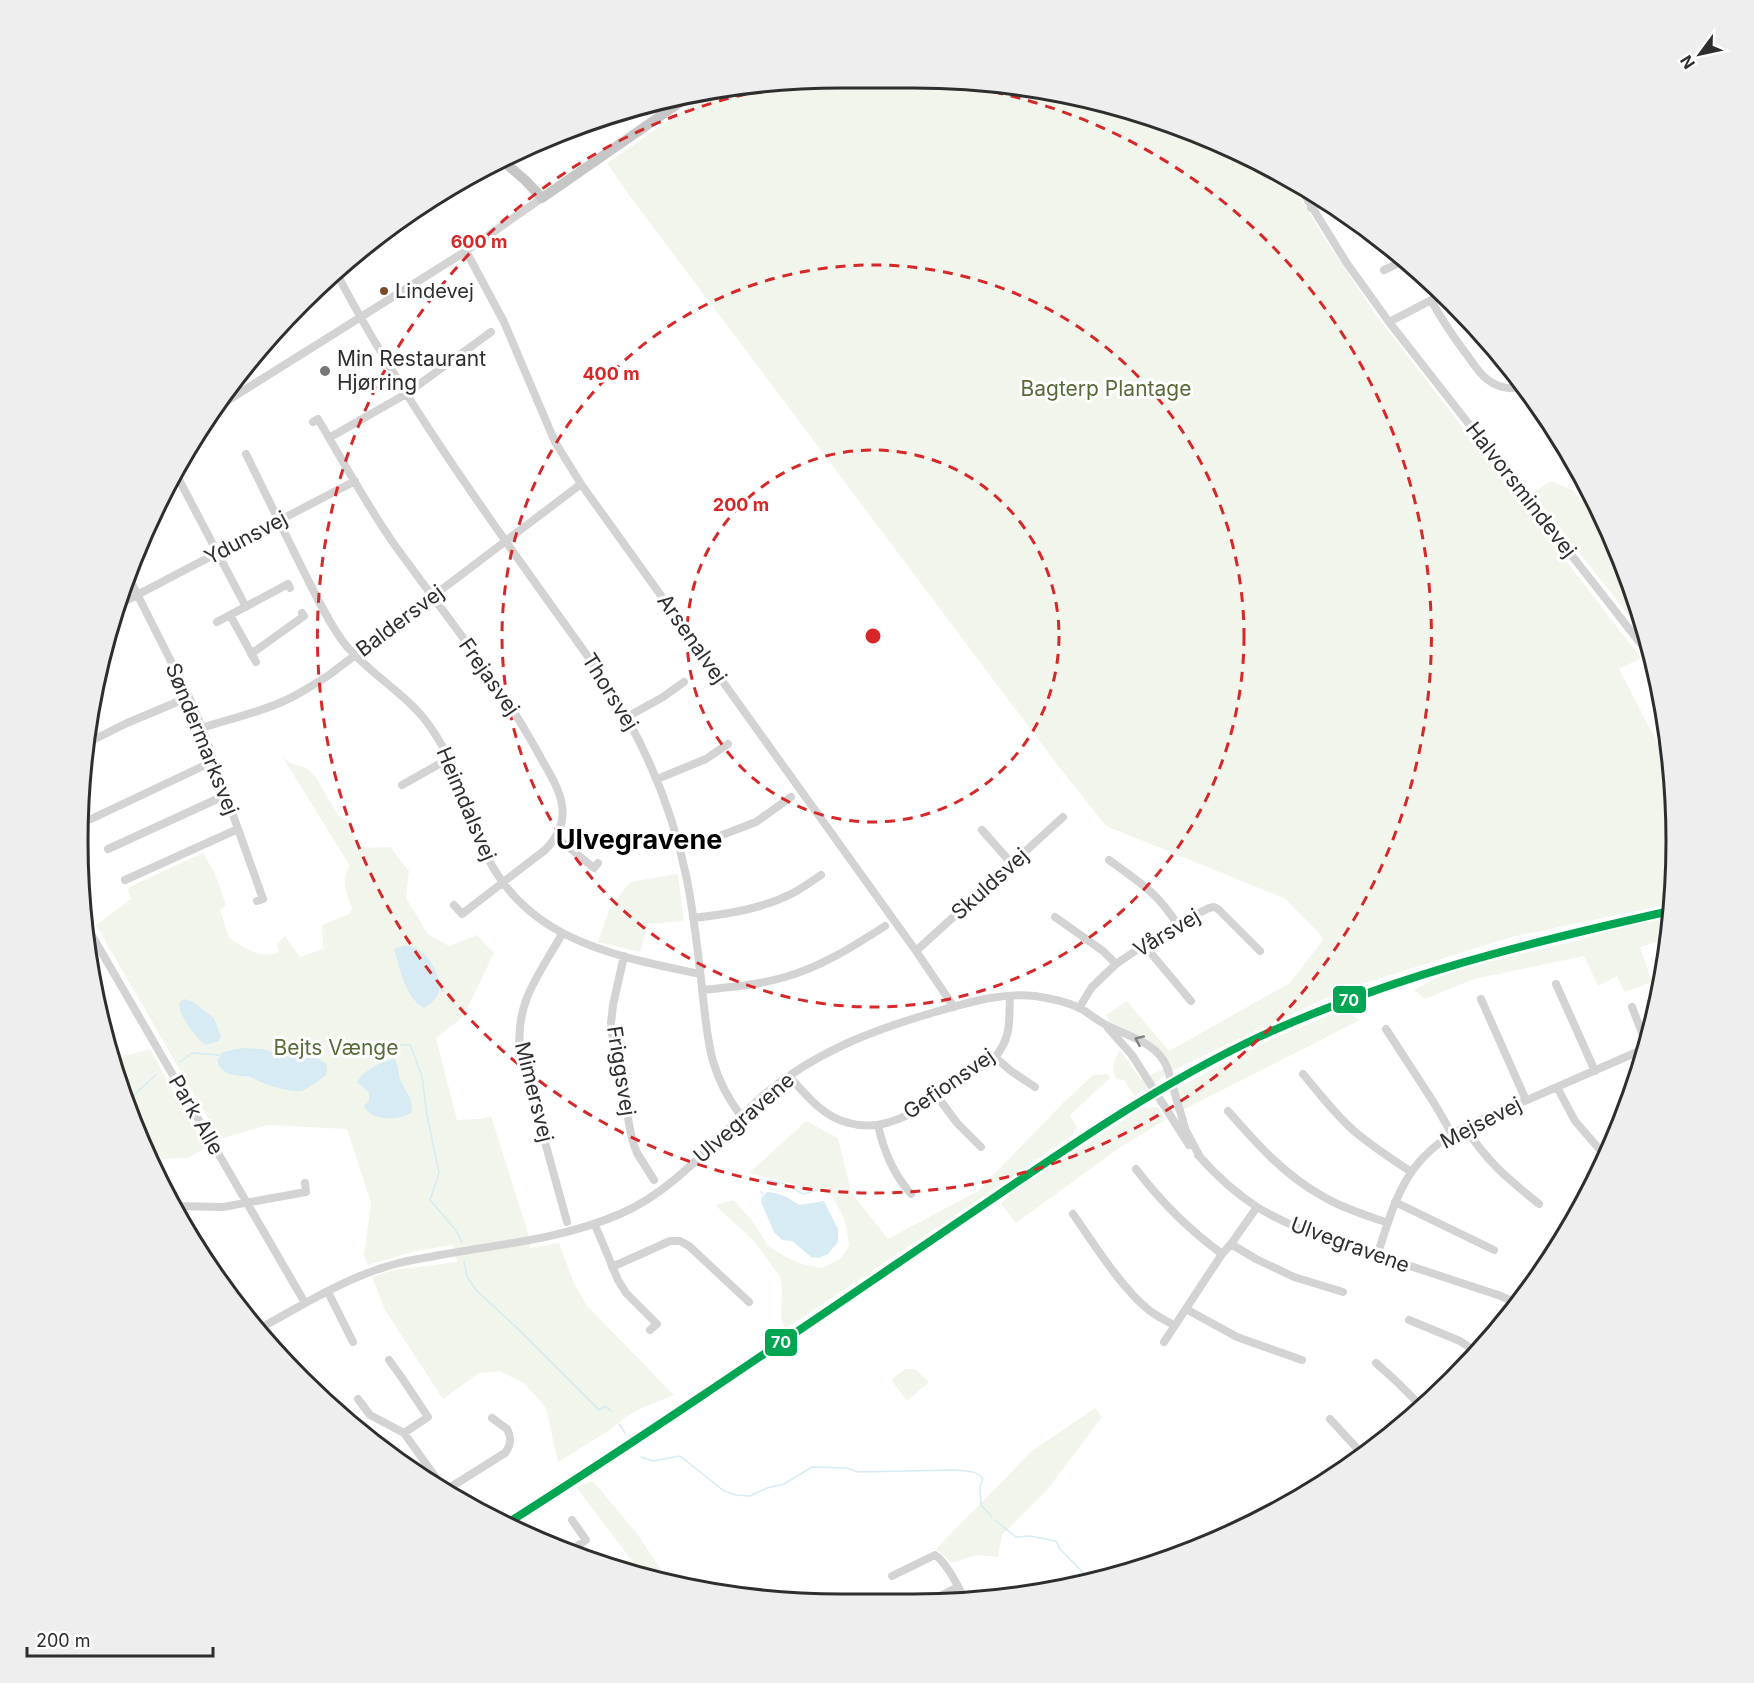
<svg xmlns="http://www.w3.org/2000/svg" width="1754" height="1683" font-family="Inter,sans-serif">
	<rect width="100%" height="100%" fill="#fff"/>
	<path fill="#f1f5eb" d="M842,78L1012,84L1158,118L1287,177L1326,240L1376,315L1641,658L1619,669L1670,767L1674,791L1671,904L1511,937L1346,989L1261,1028L1172,1071L1135,1096L1124,1080L1116,1079C1110,1069 1115,1059 1120,1050L1141,1080L1169,1066L1165,1056L1113,1026L1106,1015L1127,1001L1169,1051L1290,983L1323,940L1320,934L1284,898L1106,826L1059,767L629,195L607,163L712,91Z
		M1551,481L1573,490L1609,536L1649,641L1532,493Z
		M282,756L290,763L306,768L315,776L338,815L348,823L361,850L362,848L390,847L409,871L406,898L428,934L449,946L477,935L494,953L463,1017L436,1038L457,1120L480,1119L491,1116L528,1233L530,1248L559,1243L574,1283L588,1307L674,1395L642,1408L629,1415L605,1433L558,1462L546,1408L525,1384L500,1371L479,1373L443,1399L385,1310L372,1277L394,1270L457,1262L453,1245L415,1251L368,1265L364,1255L371,1203L347,1129L268,1125L220,1139L96,925L131,899L128,891L129,887L203,853L215,874L226,905L220,910L229,938C245,948 260,960 279,952L277,944L285,936L300,957L323,949L322,925L349,914L352,909C347,893 339,880 350,866Z
		M678,874L684,921L648,924L640,952L598,942L610,908L630,882Z
		M1662,919L1669,920L1670,922V938L1640,947L1652,982L1624,992L1617,976L1598,986L1584,956L1474,979L1425,999L1414,990L1436,978L1470,966L1582,939L1618,928Z
		M1344,1009L1360,1020L1183,1110L1177,1088L1274,1038Z
		M150,1049L205,1148L188,1158L151,1159L118,1087L113,1059Z
		M1108,1074L1110,1078L1070,1115L1077,1127L1072,1135L978,1200L785,1329L781,1318L782,1289L780,1277L754,1241L715,1205L734,1200L753,1222L768,1246L786,1257L802,1264L822,1268L841,1258L849,1246L845,1220L831,1194L749,1173L806,1121L838,1138L851,1192L888,1239L978,1191L1062,1104L1093,1075Z
		M1158,1107L1165,1120L1119,1148L1016,1223L1001,1204L1014,1190L1142,1108Z
		M906,1369H915L929,1382L907,1401L892,1381L895,1376Z
		M1095,1408L1102,1417L1047,1490L1002,1535L998,1557L976,1555L952,1563L936,1549L1032,1451Z
		M593,1481L638,1535L671,1584L646,1579L576,1487Z"/>
	<path fill="#d6ebf3" d="M405,945C409,946 415,947 419,950C430,957 442,977 439,991C438,998 430,1004 424,1008C404,996 401,971 394,949Z
		M184,999L193,1002L214,1018L221,1037L219,1041L205,1045C196,1037 178,1015 179,1003Z
		M243,1048L262,1049L291,1057L317,1058L326,1064L327,1070L326,1075C321,1079 306,1090 301,1091C291,1093 257,1083 250,1076C237,1077 221,1075 217,1061L223,1052Z
		M394,1059C399,1066 398,1071 400,1079C405,1093 412,1094 412,1112C402,1119 382,1121 371,1114C368,1112 366,1109 364,1106L369,1101V1093L357,1082C363,1071 381,1061 394,1059Z
		M767,1192C780,1193 788,1197 799,1205L824,1201L838,1229V1242L828,1254L818,1258L811,1257L792,1241L782,1240L774,1232L761,1202L762,1197Z"/>
	<g fill="none" stroke-linecap="round" stroke-linejoin="round">
		<path stroke="#d6ebf3" stroke-width="1.5" d="M351,1044C357,1044 363,1046 369,1044L410,1045L422,1076L427,1115L439,1173L430,1200L455,1229L462,1242
			M180,1062L192,1053L220,1055
			M126,1104L137,1092L156,1075
			M765,1182C780,1178 791,1188 803,1194L817,1190
			M821,1190L826,1192
			M761,1192L763,1194
			M464,1261L467,1276L475,1289L517,1328L599,1410L606,1406L611,1411
			M619,1424L625,1433
			M641,1457L653,1461L680,1456L724,1491L736,1495L750,1496L767,1488L784,1484L812,1467L846,1468L858,1472L955,1470C965,1471 977,1470 983,1479L980,1487L981,1505L992,1517
			M995,1520L1016,1537L1030,1536L1056,1541L1060,1549L1092,1582"/>
		<path stroke="#d3d3d3" stroke-width="8" d="M1296,181L1346,262L1389,322L1652,658
			M1311,208L1323,201
			M466,251L504,322L555,442L581,484L916,951L954,1007
			M1384,270L1406,260
			M338,276C412,416 507,543 599,672C641,735 672,805 687,880C694,915 698,952 702,988C708,1040 708,1072 741,1116
			M1431,300C1441,318 1452,335 1464,351C1472,361 1478,373 1488,380C1499,388 1512,390 1524,386
			M1389,322L1441,295
			M219,406L466,251L542,198
			M313,422L318,419C343,461 366,504 394,544C443,612 497,678 537,751C546,768 559,786 562,805C565,823 557,838 545,850L462,914L454,905
			M329,438L406,394L491,332
			M246,454C264,491 282,527 300,564C314,591 326,619 344,643C369,674 406,693 429,725C456,763 464,798 480,840C517,938 609,955 700,974
			M175,472L246,607
			M1591,494L1590,495L1598,506
			M128,576L189,697L202,728L263,899L257,901
			M116,606L355,481
			M217,622L230,615
			M251,654L304,616L302,613
			M256,662L230,615L288,584L290,588
			M627,717L663,697L684,682
			M202,728C229,719 258,713 284,701C300,694 315,684 329,675L581,484
			M85,744L127,723L189,697
			M657,779L706,759L728,744
			M402,785L450,758
			M91,819L214,761
			M982,830L1012,864
			M556,837L594,868L598,863
			M680,847L709,840L756,822L791,797
			M108,849L226,795
			M1109,860C1139,882 1157,892 1177,924
			M125,880L238,829
			M1055,917L1103,951L1116,964
			M693,918C728,914 762,909 793,893C803,888 812,881 821,875
			M87,927L305,1303
			M562,934C539,975 515,1002 520,1051L567,1222
			M1144,945L1191,1001
			M916,951L1063,817
			M624,956L613,1005L611,1023L613,1041L632,1139L637,1153L654,1180
			M1556,984L1595,1071
			M702,990C730,987 759,985 785,977C821,967 854,946 885,926
			M1481,999L1526,1100
			M1632,1007L1646,1043
			M1079,1008L1092,987L1116,964L1144,945L1177,924L1209,908L1214,907L1218,909L1260,951
			M1108,1028L1132,1055L1189,1145
			M1386,1029L1434,1103L1452,1134
			M995,1057L1011,1071L1035,1087
			M1303,1074C1319,1093 1334,1113 1353,1130C1371,1146 1391,1158 1411,1172
			M789,1076C806,1095 823,1117 849,1123C863,1127 877,1126 890,1122C915,1115 946,1090 968,1075C977,1069 988,1064 995,1057C998,1054 1001,1049 1003,1045C1011,1031 1009,1012 1010,996
			M1557,1087L1575,1121L1601,1151
			M937,1096L957,1123L981,1147
			M1228,1111C1257,1144 1285,1176 1324,1197C1344,1209 1366,1215 1388,1223
			M878,1125C884,1152 893,1173 911,1194
			M1465,1127C1487,1162 1507,1178 1539,1204
			M1198,1155C1215,1174 1235,1193 1257,1207C1276,1219 1296,1227 1316,1235L1498,1295L1517,1303
			M1136,1169C1161,1202 1188,1229 1222,1254
			M1395,1202L1494,1250
			M173,1206L223,1207L306,1192L305,1183
			M1073,1214C1094,1244 1122,1289 1150,1311C1158,1317 1167,1321 1175,1326
			M595,1225L618,1280L626,1293L657,1324L650,1330
			M1231,1244L1256,1259L1294,1277L1343,1292
			M1377,1256C1396,1197 1406,1157 1465,1127L1644,1049
			M612,1267L670,1241H680L689,1246L749,1302
			M328,1292L353,1342
			M1186,1309L1237,1337L1302,1360
			M1409,1320L1460,1341L1478,1353
			M1504,1320L1513,1301
			M257,1330C301,1306 346,1277 395,1264C410,1260 425,1258 440,1255C501,1244 562,1239 620,1214C678,1189 718,1135 765,1094C815,1052 873,1030 935,1012C967,1003 1001,992 1035,996C1049,998 1067,1002 1080,1008C1087,1012 1094,1018 1101,1022C1123,1036 1156,1040 1167,1067L1186,1131L1200,1157
			M1164,1342L1222,1254L1231,1244L1257,1207
			M389,1360L402,1378L428,1417L404,1433
			M1376,1363L1396,1381L1421,1406
			M358,1399L370,1415L404,1433L444,1489
			M1330,1419L1364,1456
			M446,1490L505,1453C511,1445 512,1438 507,1429L492,1418
			M570,1551L586,1540L572,1520
			M892,1576L935,1555C948,1564 959,1589 967,1603
			M926,1603L958,1587"/>
		<path stroke="#c6c6c6" stroke-width="10" d="M503,161L525,180L542,198L695,92"/>
		<defs>
			<path id="rail-1" d="M503,1526C654,1430 801,1329 948,1229C1050,1160 1150,1088 1261,1036C1392,976 1531,942 1670,911"/>
		</defs>
		<use href="#rail-1" stroke="#fff" stroke-width="12"/>
		<use href="#rail-1" stroke="#00a651" stroke-width="8"/>
	</g>
	<defs><path id="oneway-chevron" d="M-2-3.5L2.5 0L-2 3.5" fill="none" stroke-width="1.6" stroke-linecap="round" stroke-linejoin="round" transform="scale(1.5)"/></defs>
	<use stroke="#808080" href="#oneway-chevron" transform="translate(1139 1040) rotate(-156)"/>
	<g fill="none" stroke="#d62828" stroke-width="3" stroke-dasharray="10 8">
		<circle cx="873" cy="636" r="186"/>
		<circle cx="873" cy="636" r="371"/>
		<path d="M922 81A557 557 0 1 1 868 79"/>
	</g>
	<circle fill="#7a4b2a" stroke="#fff" stroke-width="2" cx="384" cy="291" r="5"/>
	<circle fill="#777" stroke="#fff" stroke-width="2" cx="325" cy="371" r="6"/>
	<g text-anchor="middle" stroke-width="6" stroke-linejoin="round" paint-order="stroke">
		<g font-size="20" fill="#2e2e2e" stroke="#fff" text-anchor="start">
			<text x="395" y="298">Lindevej</text>
		</g>
		<g font-size="21" fill="#2e2e2e" stroke="#fff" text-anchor="start">
			<text x="337" y="366">Min Restaurant<tspan x="337" dy="24">Hjørring</tspan></text>
		</g>
		<g font-size="21" fill="#566c38" stroke="#fff">
			<text x="1106" y="396">Bagterp Plantage</text>
			<text x="336" y="1055">Bejts Vænge</text>
		</g>
		<g font-size="21" fill="#2e2e2e" stroke="#fff">
			<text transform="translate(1521 490) rotate(52)" y="7">Halvorsmindevej</text>
			<text transform="translate(246 538) rotate(-28)" y="7">Ydunsvej</text>
			<text transform="translate(400 621) rotate(-37)" y="7">Baldersvej</text>
			<text transform="translate(692 639) rotate(55)" y="7">Arsenalvej</text>
			<text transform="translate(489 677) rotate(55)" y="7">Frejasvej</text>
			<text transform="translate(610 692) rotate(58)" y="7">Thorsvej</text>
			<text transform="translate(202 739) rotate(68)" y="7">Søndermarksvej</text>
			<text transform="translate(466 804) rotate(67)" y="7">Heimdalsvej</text>
			<text transform="translate(990 884) rotate(-42)" y="7">Skuldsvej</text>
			<text transform="translate(1167 933) rotate(-31)" y="7">Vårsvej</text>
			<text transform="translate(621 1071) rotate(81)" y="7">Friggsvej</text>
			<text transform="translate(949 1084) rotate(-35)" y="7">Gefionsvej</text>
			<text transform="translate(534 1092) rotate(76)" y="7">Mimersvej</text>
			<text transform="translate(196 1115) rotate(60)" y="7">Park Alle</text>
			<text transform="translate(744 1118) rotate(-41)" y="7">Ulvegravene</text>
			<text transform="translate(1481 1123) rotate(-27)" y="7">Mejsevej</text>
			<text transform="translate(1350 1245) rotate(20)" y="7">Ulvegravene</text>
		</g>
		<g font-size="27" font-weight="bold" fill="#000" stroke="#fff">
			<text x="639" y="849">Ulvegravene</text>
		</g>
	</g>
	<path d="M0 0H1754V1683H0ZM841 88H913A753 753 0 0 1 1666 841V841A753 753 0 0 1 913 1594H841A753 753 0 0 1 88 841V841A753 753 0 0 1 841 88Z" fill="#eee" fill-rule="evenodd"/>
	<path fill="none" stroke="#2e2e2e" stroke-width="3" d="M841 88H913A753 753 0 0 1 1666 841V841A753 753 0 0 1 913 1594H841A753 753 0 0 1 88 841V841A753 753 0 0 1 841 88Z"/>
	<circle cx="873" cy="636" r="9" fill="#d62828" stroke="#fff" stroke-width="3"/>
	<g font-size="18" text-anchor="middle" font-weight="bold" fill="#d62828" stroke="#fff" stroke-width="6" stroke-linejoin="round" paint-order="stroke">
		<text x="479" y="248">600 m</text>
		<text x="611" y="380">400 m</text>
		<text x="741" y="511">200 m</text>
	</g>
	<g stroke="#fff" stroke-width="2">
		<rect x="1332" y="985" width="35" height="29" rx="6" fill="#00a651"/>
		<rect x="764" y="1328" width="34" height="29" rx="6" fill="#00a651"/>
	</g>
	<g font-size="16" text-anchor="middle" font-weight="bold" fill="#fff">
		<text x="1349" y="1006">70</text>
		<text x="781" y="1348">70</text>
	</g>
	<g transform="translate(1700 54) rotate(237)" stroke="#ffffff" stroke-width="4.5" paint-order="stroke">
	<path d="M0-4.5L10 22L0 15L-10 22Z" fill="#2e2e2e"/>
	<text y="-9" font-size="16" font-weight="bold" text-anchor="middle" fill="#2e2e2e">N</text>
	</g>
	<path d="M27 1647v9h186v-9" fill="none" stroke="#2e2e2e" stroke-width="3"/>
	<text x="36" y="1647" font-size="18" fill="#2e2e2e" stroke="#ffffff" stroke-width="4.5" paint-order="stroke">200 m</text>
</svg>
